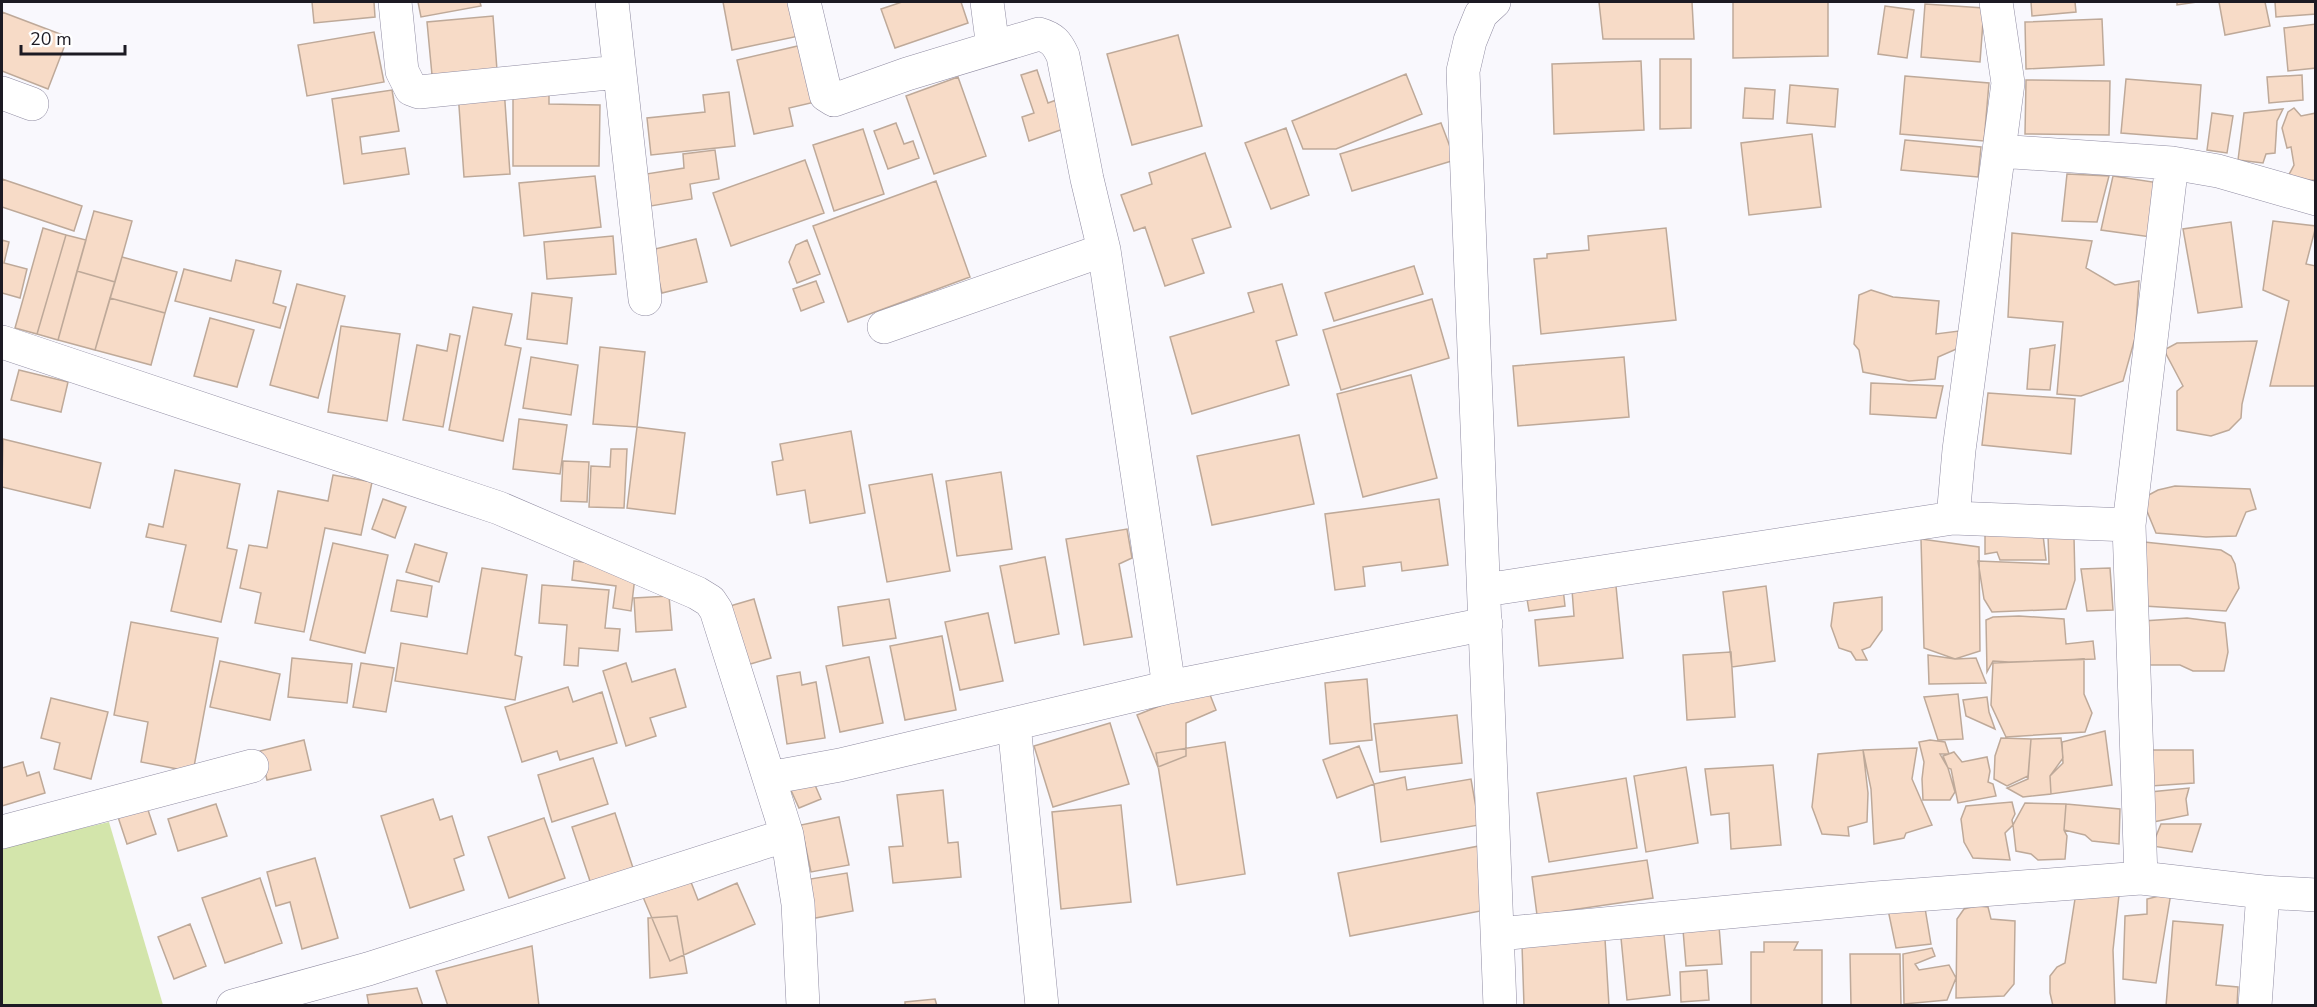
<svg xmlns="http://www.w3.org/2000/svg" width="2317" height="1007" font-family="'Nunito Sans',sans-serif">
	<rect width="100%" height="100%" fill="#f9f8fd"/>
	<path fill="#d3e5ab" d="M109,822L163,1005H2V847Z"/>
	<path fill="#f7dbc7" stroke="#bea999" stroke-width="1.5" d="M312,2H374L375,17L314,23Z
		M418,2H480L481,6L421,17Z
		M723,2H792L799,36L732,50Z
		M902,2H961L968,23L895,48L881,9Z
		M1599,2H1692L1694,39H1603Z
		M1733,2H1828V56L1733,58Z
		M2031,2H2075L2076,12L2032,16Z
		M2177,2H2197L2177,5Z
		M2219,2H2265L2270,26L2225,35Z
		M2275,2H2316V14L2276,17Z
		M1925,4L1984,8L1980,62L1921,57Z
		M1885,6L1914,10L1907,58L1878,54Z
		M2,12L68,37L48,89L2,71Z
		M493,16L497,70L432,75L427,22Z
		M2102,19L2104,65L2026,69L2025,22Z
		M2316,24V68L2288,71L2284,28Z
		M374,32L384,82L307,96L298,45Z
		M1178,35L1202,126L1132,145L1107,54Z
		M802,45L815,102L789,108L793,126L754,134L737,60Z
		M1660,59H1691V128L1660,129Z
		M1641,61L1644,130L1554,134L1552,64Z
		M1037,70L1048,103L1059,99L1069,127L1029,141L1022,117L1034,113L1021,75Z
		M1406,74L1422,114L1336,149H1303L1292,121Z
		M2302,75L2303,100L2269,103L2267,77Z
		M1905,76L1989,83L1984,141L1900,134Z
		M958,77L986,156L934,174L906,96Z
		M2126,79L2201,85L2197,139L2121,133Z
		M2026,80L2110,81L2109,135L2025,134Z
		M513,85H549V104L600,105L599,166H513Z
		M1790,85L1838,89L1835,127L1787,123Z
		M504,88L510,174L464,177L458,92Z
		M1745,88L1775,90L1773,119L1743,118Z
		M392,90L399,131L360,137L362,154L405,148L409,174L344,184L332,99Z
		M729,92L735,146L651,155L647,118L705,112L703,95Z
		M2294,108L2301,116L2316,113V180L2285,182L2294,165L2291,147L2287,148L2282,128L2288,112Z
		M2283,109L2277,121L2275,153L2266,154L2263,163L2238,160L2244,113Z
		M2212,113L2233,116L2227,153L2207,150Z
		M896,123L904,144L913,141L919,158L888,169L874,131Z
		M1441,123L1455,160L1352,191L1340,154Z
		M1286,128L1309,195L1271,209L1245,143Z
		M863,129L884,194L834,211L813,145Z
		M1812,134L1821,207L1749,215L1741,143Z
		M1905,140L1981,147L1978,177L1901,170Z
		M715,150L719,179L690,184L692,199L651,206L646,174L684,168L683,154Z
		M1205,153L1231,227L1192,239L1204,273L1165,286L1145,227L1134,231L1121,195L1152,184L1149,173Z
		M805,160L824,213L731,246L713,193Z
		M2067,174L2109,176L2097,222L2062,221Z
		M595,176L601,227L524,236L519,183Z
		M2113,176L2166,184L2151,237L2101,230Z
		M2,179L82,206L74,231L2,207Z
		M936,181L970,277L848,322L813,226Z
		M94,211L132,221L115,282L77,271Z
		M2273,221L2316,226L2306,264L2316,266V386H2270L2289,301L2263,290Z
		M2231,222L2242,307L2198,313L2183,229Z
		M43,228L66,235L37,334L15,328Z
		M1666,228L1676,320L1541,334L1534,259L1547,258V254L1589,250L1588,236Z
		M2012,233L2092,241L2086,268L2115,285L2139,281L2135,338L2123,381L2081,396L2057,394L2063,322L2008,317Z
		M66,235L86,240L58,340L37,334Z
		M613,236L616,274L547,279L544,242Z
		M696,239L707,282L662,293L651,250Z
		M2,240L9,242L4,263L27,269L20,298L2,293Z
		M807,240L820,274L797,283L789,262L796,245Z
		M122,257L177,272L165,313L110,298Z
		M236,260L281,271L273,303L286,307L280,328L175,301L184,269L231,281Z
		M1414,266L1423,294L1334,321L1325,293Z
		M77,271L115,282L95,350L58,340Z
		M816,281L824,302L801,311L793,289Z
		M297,284L345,296L318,398L270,385Z
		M1282,284L1297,335L1276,341L1289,385L1192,414L1170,337L1254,312L1248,293Z
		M1871,290L1893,297L1939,301L1936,334L1959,331L1961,347L1938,357L1935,379L1909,381L1863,372L1859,350L1854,344L1859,295Z
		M532,293L572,298L567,344L527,339Z
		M110,298L165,313L151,365L95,350Z
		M1432,299L1449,358L1341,390L1323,330Z
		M473,307L512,314L505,345L521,348L503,441L449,430Z
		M210,318L254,330L237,387L194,376Z
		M341,326L400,334L387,421L328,412Z
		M450,334L460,336L443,427L403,420L417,345L447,351Z
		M2257,341L2242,404L2241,418L2229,430L2211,436L2177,430V391L2183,386L2164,350L2177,343Z
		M2055,345L2050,390L2027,389L2030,349Z
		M600,347L645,352L637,427L593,424Z
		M531,357L578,365L571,415L523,408Z
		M1624,357L1629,417L1518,426L1513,366Z
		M19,370L68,382L61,412L11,400Z
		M1411,375L1437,478L1363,497L1337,394Z
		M1871,383L1943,386L1936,418L1870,414Z
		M1988,393L2075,399L2071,454L1982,445Z
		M519,419L567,425L560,474L513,469Z
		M637,427L685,433L675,514L627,508Z
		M851,431L865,513L810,523L805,490L777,495L772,462L783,460L780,444Z
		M1299,435L1314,504L1212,525L1197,456Z
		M3,439L101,463L90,508L2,487Z
		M611,449H627L624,508L589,507L591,466L610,467Z
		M563,461L589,462L587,502L561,501Z
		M175,470L240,484L227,548L237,550L221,622L171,611L186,545L146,537L149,524L163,527Z
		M1001,472L1012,549L957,556L946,481Z
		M932,474L950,571L887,582L869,485Z
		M333,475L372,482L361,535L325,528L304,632L255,623L261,593L240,588L249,545L267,548L278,491L328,501Z
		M2175,486L2250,489L2256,509L2246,512L2236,536L2206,537L2156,533L2144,504L2143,498L2158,490Z
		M383,499L406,507L395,538L372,529Z
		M1439,499L1448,565L1402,571L1401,562L1363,567L1365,586L1335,590L1325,514Z
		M1985,528L2043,535L2046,560H2000L1997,552L1985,554Z
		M1127,529L1132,558L1119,564L1132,637L1084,645L1066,539Z
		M2048,535L2074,538L2075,580L2066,609L1992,612L1984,599L1978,561L2049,564Z
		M1921,539L1979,547L1980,651L1955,659L1924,648Z
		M2144,542L2221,550L2231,556L2235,564L2239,588L2226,611L2144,606Z
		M333,543L388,555L365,653L310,640Z
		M415,544L447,553L439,582L406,572Z
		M1045,557L1059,634L1015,643L1000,566Z
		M574,561L636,568L631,611L613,608L616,586L572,580Z
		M482,568L527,575L515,655L522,657L515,700L395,681L401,643L467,654Z
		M2110,568L2113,610L2087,611L2081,569Z
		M397,580L432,586L427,617L391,611Z
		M542,585L609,590L605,628L620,629L618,651L579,648L578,666L564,665L567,625L539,623Z
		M1616,586L1623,658L1539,666L1535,620L1574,616L1572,590Z
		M1766,586L1775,661L1732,667L1723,592Z
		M1563,588L1565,606L1529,611L1526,593Z
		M669,596L672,630L636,632L634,598Z
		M1882,597V630L1870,647L1862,650L1867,660H1856L1851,652L1839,648L1831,626L1834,603Z
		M754,599L771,658L747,665L730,606Z
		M889,599L896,638L843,646L838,607Z
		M988,613L1003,681L960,690L945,622Z
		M2019,616L2064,619L2066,644L2093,641L2095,659L2009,662L1993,661L1987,672L1986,620L1993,617Z
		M2187,618L2225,623L2228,652L2224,671H2193L2180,665H2149L2143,621Z
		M131,622L218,638L193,772L141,762L148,722L114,715Z
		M942,636L956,710L905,720L890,646Z
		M1731,652L1735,717L1687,720L1683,655Z
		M1928,655L1955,659L1976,658L1986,683L1929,684Z
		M869,657L883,723L840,732L826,666Z
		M292,658L352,664L347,703L288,697Z
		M2084,659V694L2092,713L2085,732L2006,737L1991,705L1993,663Z
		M220,661L280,674L270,720L210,707Z
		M361,663L394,668L386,712L353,707Z
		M626,663L632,682L675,669L686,707L650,718L656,736L626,746L603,671Z
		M800,672L802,685L816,682L825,738L787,744L777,676Z
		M1367,679L1372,740L1330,744L1325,683Z
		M568,687L573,702L602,692L617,743L560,760L557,751L522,762L505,707Z
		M1207,687L1216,710L1186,723V756L1158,767L1137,715Z
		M1958,694L1963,739L1938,740L1924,697Z
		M1987,697L1989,712L1995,729L1966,716L1963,700Z
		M51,698L108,712L91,779L54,769L60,743L41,738Z
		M1457,715L1462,763L1380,772L1374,724Z
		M1110,723L1129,784L1053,807L1034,746Z
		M2105,731L2112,785L2051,794L2050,776L2063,763L2062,742Z
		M2001,738L2031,739L2028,776L2007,786L1994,779L1995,756Z
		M2061,738L2063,758L2050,776L2051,794L2023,797L2007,788L2028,779L2031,739Z
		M304,740L311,770L267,780L260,751Z
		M1930,740L1945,742L1949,754H1940L1948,768L1955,792L1950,800H1923L1922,779L1924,762L1919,742Z
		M1225,742L1245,874L1177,885L1156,753Z
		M1359,746L1374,784L1337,798L1323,760Z
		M1917,748L1912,779L1932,825L1906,833L1904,838L1874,844L1871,789L1863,750Z
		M1863,750L1868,793L1867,822L1848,827L1849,836L1822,834L1812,807L1818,754Z
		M2144,750H2193L2194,783L2151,786Z
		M1954,752L1962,762L1987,757L1990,771L1988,782L1993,784L1996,796L1958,803L1951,769L1948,768L1943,756Z
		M593,758L608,804L552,822L538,775Z
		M23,762L27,776L39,772L45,793L2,806V768Z
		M1773,765L1781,845L1731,849L1729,813L1711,815L1705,769Z
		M1686,767L1698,843L1646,852L1634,776Z
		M1405,777L1407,790L1471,779L1479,825L1381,842L1374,784Z
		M812,778L821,799L799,808L790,788Z
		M1626,778L1637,848L1549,862L1537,793Z
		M2189,788L2186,799L2188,815L2153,822L2150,792Z
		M943,790L948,843L958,842L961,877L893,883L889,847L903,846L897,795Z
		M433,799L440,820L452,816L464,855L454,859L464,890L410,908L381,816Z
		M2012,802L2015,814L2012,820L2013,825L2005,833L2010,860L1973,858L1964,842L1961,819L1966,806Z
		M2025,803L2066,804L2064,830L2067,836L2065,859L2038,860L2031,854L2016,851L2013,825Z
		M146,804L156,834L127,844L117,814Z
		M216,804L227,836L178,851L168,819Z
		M2066,804L2120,809L2119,844L2092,841L2085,835L2064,830Z
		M1121,805L1131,902L1061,909L1052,812Z
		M615,813L635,874L592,887L572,827Z
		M839,817L849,865L811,872L801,825Z
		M544,818L565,878L509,898L488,837Z
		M2161,824H2201L2192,852L2152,846Z
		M1479,846L1491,909L1350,936L1338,873Z
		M315,858L338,938L302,949L290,902L276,906L267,872Z
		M1647,860L1653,898L1537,915L1532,877Z
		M847,873L853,911L810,919L804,880Z
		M689,877L698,900L737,883L755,924L670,961L643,897Z
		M260,878L282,943L225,963L202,898Z
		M2171,893L2156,983L2123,979L2125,916L2147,914V899Z
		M2119,895L2113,950L2115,1006H2053L2050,993V976L2057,967L2065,963L2075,899Z
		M1924,902L1931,944L1896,948L1887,905Z
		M1976,906L1988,907L1991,919L2015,921L2014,984L2004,996L1956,998L1957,919L1964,909Z
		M677,916L687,973L650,978L648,918Z
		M2173,921L2223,925L2216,985L2238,987L2237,1006H2166Z
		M190,924L206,966L174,979L158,937Z
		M1719,926L1722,964L1686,966L1683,930Z
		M1664,934L1670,995L1627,1000L1621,938Z
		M1605,939L1609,1006H1524L1522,945Z
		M1764,942H1798L1794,950H1822V1006H1751V952H1764Z
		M532,946L539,1006H448L436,971Z
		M1932,948L1935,956L1915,964L1919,970L1949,965L1956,978L1947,1000L1904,1004L1903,954Z
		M1850,954H1900L1901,1006H1851Z
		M1707,970L1709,1000L1681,1002L1680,972Z
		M417,988L423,1006H369L367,995Z
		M935,999L937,1006H905V1002Z"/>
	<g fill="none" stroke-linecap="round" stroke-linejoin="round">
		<defs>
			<path id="minor" d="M395,2L402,71L411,89L419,92L618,72
				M612,2L645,299
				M804,2L826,95L834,100L907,74L1039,34C1053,38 1057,43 1063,56L1087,179L1104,250L1169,687
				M987,2L993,48
				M1494,2L1481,14L1470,41L1463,71L1500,1006
				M2,93L32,104
				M1999,151L2172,163L2218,171L2316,199
				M884,327L1104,250
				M2,342L499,508L697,593L710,601L716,610L787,835L798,904L803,1006
				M1953,518L1959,450L2008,83L1996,2
				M1485,590L1953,518L2129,525
				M1014,724L1042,1006
				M769,778L840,765L1169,687L1486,624
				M2,832L252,766
				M2141,878L2129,525L2172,163
				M1498,934L1876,898L2141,878L2263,892L2316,895
				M233,1006L368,969L787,835
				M2255,1006L2263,892"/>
		</defs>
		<use href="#minor" stroke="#908ca2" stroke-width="34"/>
		<use href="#minor" stroke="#fff" stroke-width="33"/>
	</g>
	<rect width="2317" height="1007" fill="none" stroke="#1c1a23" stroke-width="6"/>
	<path d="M21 45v9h104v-9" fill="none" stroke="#1c1a23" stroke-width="3"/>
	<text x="30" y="45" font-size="18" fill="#1c1a23" stroke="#ffffff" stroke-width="4.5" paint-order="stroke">20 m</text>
</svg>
